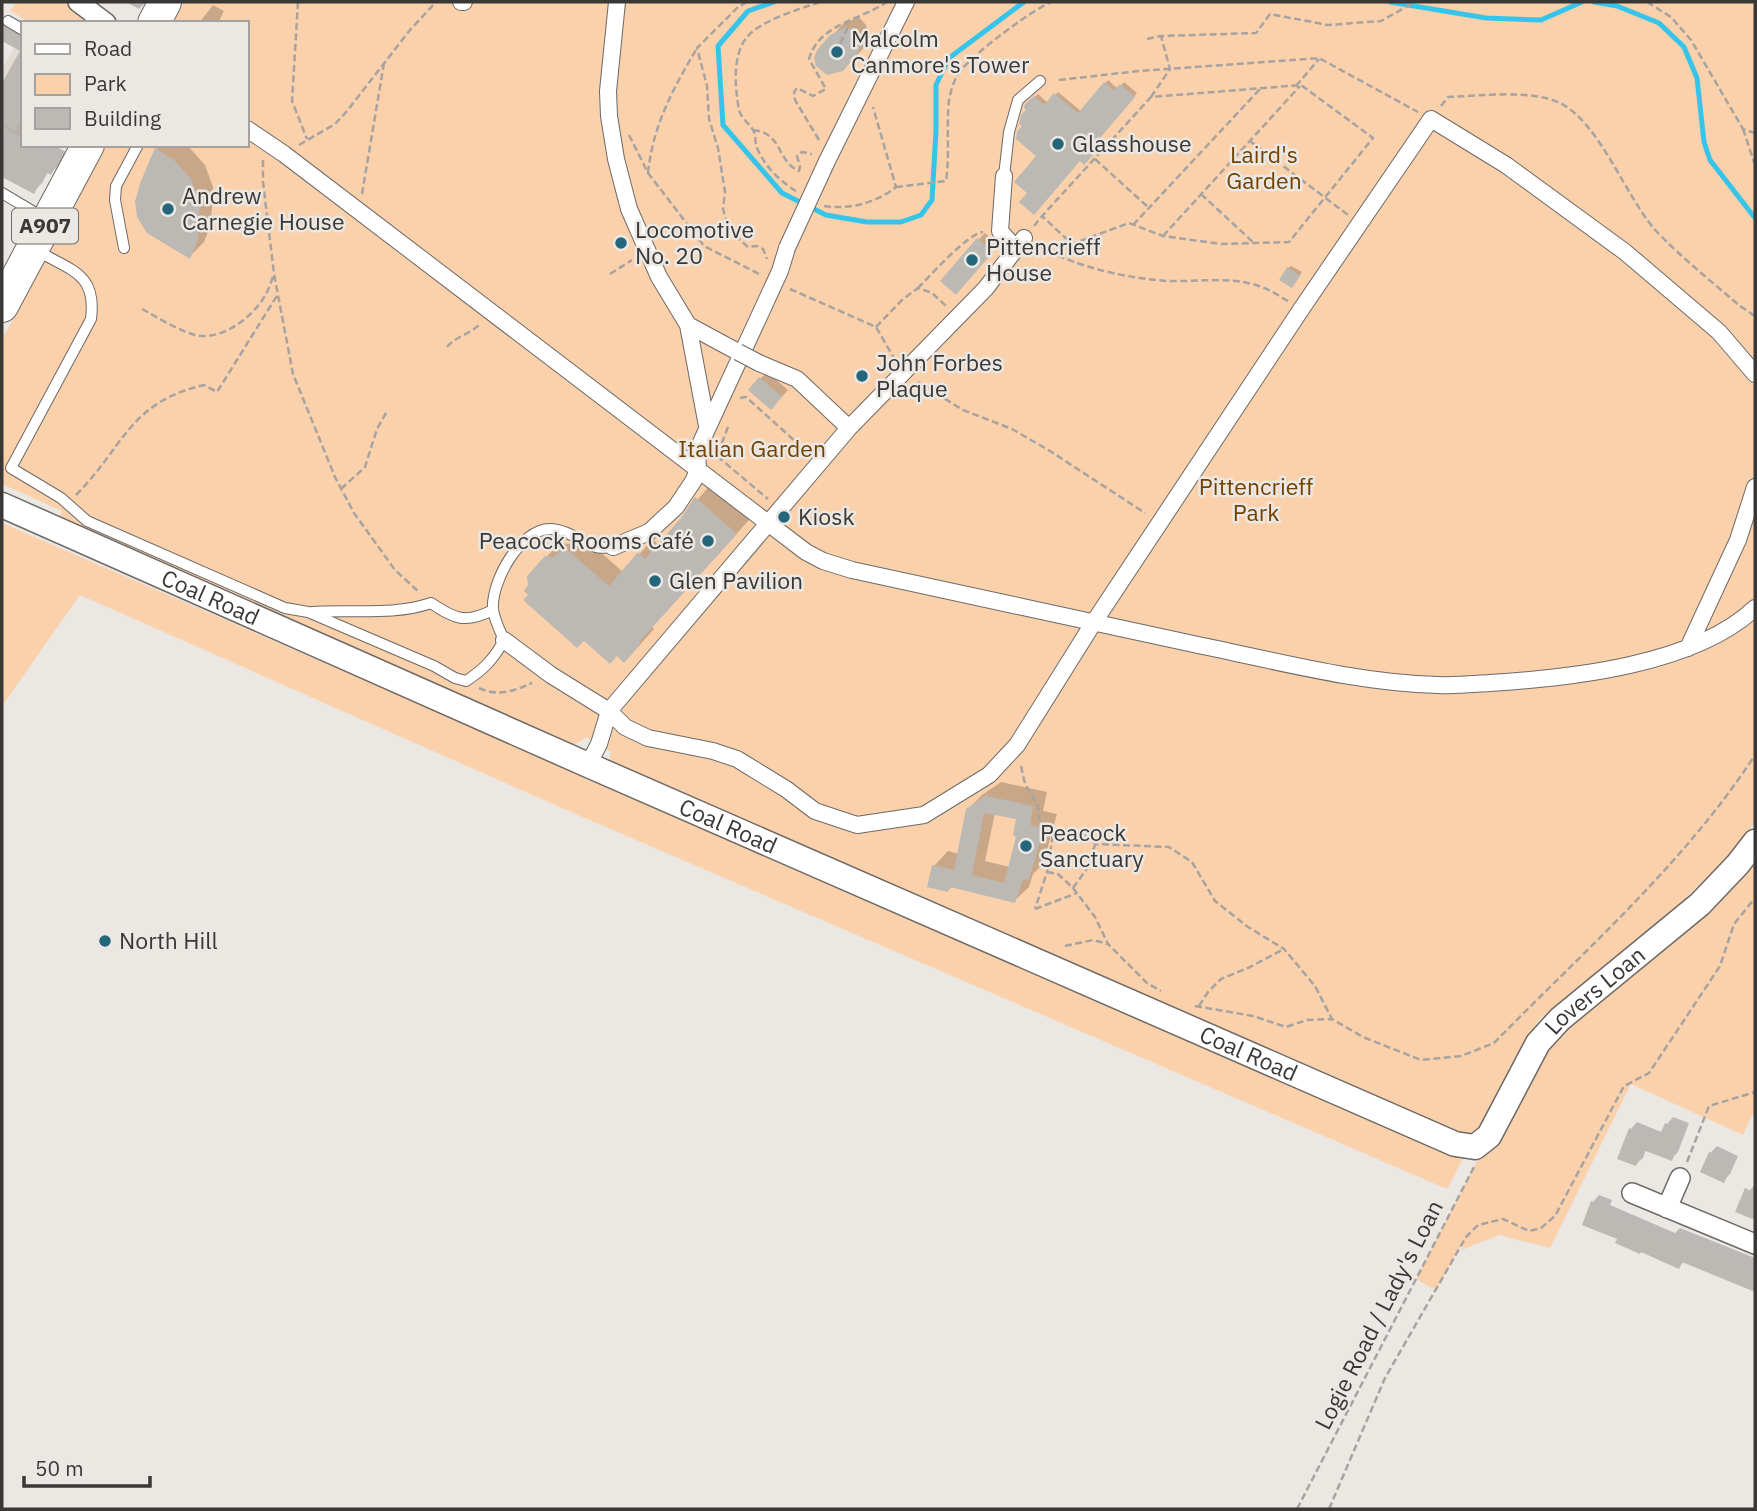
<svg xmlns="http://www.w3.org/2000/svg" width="1757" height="1511" font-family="'IBM Plex Sans',sans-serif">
	<rect width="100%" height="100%" fill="#ebe7e3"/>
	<path fill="#e4dbd2" d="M14,48L23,53V138L2,126V69Z"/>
	<path fill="#fbd1ab" d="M17,2H69L97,23H31L10,11Z
		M184,2H1755V822L1727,858L1663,920L1538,1021L1481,1132L1472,1137L1460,1136L1331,1075L615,766L609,761L611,752L586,737L576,744L567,745L60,517L62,511L2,484V340L104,145H247V23H172Z
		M2,523L1458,1154L1464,1157L1447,1189L571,812L80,595L2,706Z
		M1755,856V1110L1743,1135L1631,1084L1550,1248L1499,1235L1462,1250L1464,1240L1436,1290L1416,1279L1538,1043Z"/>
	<path fill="#0003" fill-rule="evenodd" d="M126,2H146L139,9Z
		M213,5L224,11L218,23H199Z
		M10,16L23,23V122L20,127L23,129V145H53L66,152L60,164L51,173L48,172L42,183L33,192L2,175V86L22,51L2,39V25Z
		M859,17L866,25L869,36L864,48L842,70L832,36L843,24Z
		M1108,80L1118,89L1124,82L1137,93L1090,148L1094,151L1084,162L1080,159L1029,193L1038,156L1024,126L1029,110L1026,105L1038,94L1048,103L1058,92L1081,111Z
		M160,145L188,146L205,165L213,187L211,224L204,242L190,256L156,149Z
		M985,233L998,244L962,286L979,239Z
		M1291,266L1302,272L1295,283L1288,268Z
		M767,372L788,390L778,401L760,379Z
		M711,484L750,519L652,627L654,629L639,646L530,594L546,557L561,543L569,544L581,535L623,572L653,539L659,545Z
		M1001,782L1047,792L1043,811L1057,814L1043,864L1033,874L1029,887L1014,901L953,886L948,890L934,866L948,851L959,854L967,810L982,795ZM995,813L1018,817V837L1010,867L985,861Z
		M1673,1117L1689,1123L1678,1152L1671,1159L1646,1149L1643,1158L1636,1164L1631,1129L1637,1122L1661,1132Z
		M1717,1146L1738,1156L1730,1174L1723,1181L1710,1153Z
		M1755,1185V1218L1740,1212L1749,1191Z
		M1599,1195L1612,1200L1610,1205L1675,1233L1680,1228L1755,1258V1290L1684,1261L1679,1267L1619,1238L1593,1202Z"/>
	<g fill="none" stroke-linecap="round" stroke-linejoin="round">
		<path stroke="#36c4eb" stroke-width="5" d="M774,2L748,11L718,46L723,125L782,193L826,215L867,222H901L921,215L932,200L936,131V85L949,58L1024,2
			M1390,2L1486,18L1541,20L1582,2
			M1594,2L1617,6L1659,23L1684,47L1697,78L1704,142L1710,160L1755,218"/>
	</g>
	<path fill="#bcb8b4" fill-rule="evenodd" d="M2,25L23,37V118L15,131L2,124V83L20,51L2,41Z
		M847,26L856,36L860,47L857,54L843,71L827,75L816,66L814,58L817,50L830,35Z
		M1104,82L1114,90L1120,84L1135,97L1089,151L1093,155L1084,165L1080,161L1034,215L1019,202L1027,193L1014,182L1036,156L1016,139L1017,131L1022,126L1019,124L1021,115L1026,110L1024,108L1025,104L1034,96L1044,105L1054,93L1078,113Z
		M14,138L23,143V145H28L58,162L51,175L46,172L34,194L2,177V161Z
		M155,148L174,160L191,179L200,202L198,239L190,259L147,233L137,217L135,201L141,181Z
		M977,238L993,252L956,295L940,281Z
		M1287,267L1300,276L1292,288L1279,280Z
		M759,377L782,397L771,410L748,390Z
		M695,497L737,534L639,642L641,644L624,663L617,656L610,664L584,641L577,648L523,600L528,595L524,591L528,585L527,576L545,556L553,557L565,548L609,586L638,552L645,559L681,518Z
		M988,794L987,796L1033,806L1030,825L1044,828L1029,880L1023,879L1015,903L950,887L948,892L927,887L932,865L954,870L966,809ZM984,813L1016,819L1013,835L1016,837L1004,883L972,875Z
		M1665,1123L1684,1130L1672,1161L1643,1150L1636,1166L1617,1159L1629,1128L1658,1139Z
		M1709,1152L1733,1163L1724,1183L1700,1172Z
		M1745,1188L1755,1193V1220L1735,1212Z
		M1591,1201L1607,1207L1605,1211L1669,1240L1672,1233L1755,1269V1292L1682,1262L1679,1269L1641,1252L1640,1254L1615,1243L1617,1239L1582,1225Z"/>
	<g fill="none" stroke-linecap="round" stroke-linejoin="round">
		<defs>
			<path id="service" d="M8,21L23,30
				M1004,176L1009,132L1018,100L1040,81
				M2,193L44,218
				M124,248L115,200L116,186L138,145
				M36,250C71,271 97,273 91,319L11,468L61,498L87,521L285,608L308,612L434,666L455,678L466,681C483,670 494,659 504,640C500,631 494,619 493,609C491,582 520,529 550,529C566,529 582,542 596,547C601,549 608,547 613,547
				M312,612C350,609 394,616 431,603C455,619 465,624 493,610"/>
			<path id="pedestrian" d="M461,2H464
				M617,2L608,91L609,116L616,159L629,209L659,277L688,325L738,352
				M247,129L284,154L806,552L823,561L852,570C967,595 1083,620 1198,645C1277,661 1357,683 1438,685C1455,686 1473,684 1490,683C1570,678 1695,665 1755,608
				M827,161L906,2
				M1004,176L1000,231L1016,249
				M688,325L707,426
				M759,363L797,379L849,428
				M613,547L649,532L676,507L694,480L698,468L697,451L780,271L787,248
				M504,640L551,675L609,711L625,727L648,738L713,751L737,759L786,789L815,811L857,825L924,815L989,775L1017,745L1094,622L1302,308L1431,119L1506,165L1625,252L1719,332L1755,374
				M1688,648L1738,540L1755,487
				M588,765L599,744L609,711L849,428L986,288L1024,238"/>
			<path id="minor" d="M78,2L106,23
				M1632,1193L1755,1244
				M1667,1208L1680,1178"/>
			<g id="tertiary">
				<path id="s1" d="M2,505L588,765L1455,1144L1475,1147L1489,1136L1538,1043L1560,1019L1700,904L1738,864L1755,842"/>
			</g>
			<path id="primary" d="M154,23L165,2
				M2,306L88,145"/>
		</defs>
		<use href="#service" stroke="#6d6966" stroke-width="12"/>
		<use href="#pedestrian" stroke="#6d6966" stroke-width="18"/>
		<use href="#minor" stroke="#6d6966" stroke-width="22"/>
		<use href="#tertiary" stroke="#6d6966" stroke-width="27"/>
		<use href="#primary" stroke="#6d6966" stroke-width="34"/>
		<path stroke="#a6a3a0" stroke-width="2.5" stroke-dasharray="7 3.5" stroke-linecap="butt" d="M298,2L292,101L307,139
			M747,2L738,7L697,48L707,86L709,119L718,148L725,192L723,209L729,230L748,247L757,246L763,249L767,259
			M1647,2L1671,17L1691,40L1743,129L1755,133
			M1147,39L1161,36L1256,33L1270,14L1328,25L1381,21L1415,2
			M836,53L848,27L846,23
			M1059,80L1139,71L1319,58L1418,112
			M1296,86L1319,59
			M1151,97L1170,69L1161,36
			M1441,106L1448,97C1480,96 1531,89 1560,103C1600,123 1625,196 1656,231C1682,258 1712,282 1740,306L1755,316
			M1743,129L1755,165
			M753,130C783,133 777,162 799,171L800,166L797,156L802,152L812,154
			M629,135L648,173L704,246L759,274
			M819,140L795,100L794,92L797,88L813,96L826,89L809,59C819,24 860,20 887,2
			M1250,141L1348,215
			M299,145L335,124L347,111L410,30L436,2
			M1095,159L1149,208
			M263,160V182L274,274L293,374L335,477L354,513L395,570L420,593
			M648,173C653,125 673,89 697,48
			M896,187L946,181C950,154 946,127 949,100C951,90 954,79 961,70C976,52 1029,12 1051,2
			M796,191C780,181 765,167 757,148C755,143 756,137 754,132C751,124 741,119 739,110C735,88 732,55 747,37C761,20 800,9 820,2
			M362,194L384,63
			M1201,194L1255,244
			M824,206C849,210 876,203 896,187L873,107
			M1133,225L1260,89
			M1034,226L1042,216L1151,97L1301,85L1373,138L1289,242L1221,244L1163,236L1129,223L1072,244L1042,216
			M1163,236L1300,86
			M1039,246C1077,267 1124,278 1168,281C1198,282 1230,276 1259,286C1269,289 1279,296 1288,301
			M610,274L632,260
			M918,288C931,275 967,234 983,232
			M790,289L876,327L894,358
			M142,309C159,318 177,330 195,335C221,341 250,319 263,299C268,292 271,282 274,274
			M876,327L902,300L918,288L932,293L946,306
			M447,347C456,336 471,334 481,323
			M918,382L963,410L1012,429L1050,451L1145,513
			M740,398L746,397L806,451
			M728,427L717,456L768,499
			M341,489L365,467L377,429L387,411
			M76,495C124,447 129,402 204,385L217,392L278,294
			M479,688C498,697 514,691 532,683
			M1021,766L1025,784L1038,806L1040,824L1054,828L1047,872L1035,909
			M1054,828C1068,830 1087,831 1095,844L1169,847L1192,862L1215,901L1248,927L1284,949L1315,986L1332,1019L1363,1037L1421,1060L1461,1056L1494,1043C1584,951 1684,864 1755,755
			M1047,872L1058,874L1073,888L1095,917L1108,944L1147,983L1161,991
			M1073,888L1086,870L1095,845
			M1035,909L1077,893
			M1065,946L1093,940L1108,944
			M1195,1006L1253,1016L1286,1027L1307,1020L1332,1019
			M1199,1006L1208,992L1221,979L1250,967L1284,949
			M1687,1162L1709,1106L1755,1092
			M1297,1509L1474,1167
			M1329,1509L1385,1378L1466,1237L1478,1225L1503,1219L1529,1231L1541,1228L1555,1216L1624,1086L1649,1073L1720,966L1734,924L1755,898"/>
		<use href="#service" stroke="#fff" stroke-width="10"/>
		<use href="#pedestrian" stroke="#fff" stroke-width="16"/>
		<use href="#minor" stroke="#fff" stroke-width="19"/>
		<use href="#tertiary" stroke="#fff" stroke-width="24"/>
		<use href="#primary" stroke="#fff" stroke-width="32"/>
		<defs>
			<path id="pedestrian-bridge" d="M787,248L827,161
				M738,352L759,363"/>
		</defs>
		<use href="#pedestrian-bridge" stroke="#6d6966" stroke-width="18" stroke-linecap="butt"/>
		<use href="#pedestrian-bridge" stroke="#fff" stroke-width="16"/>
	</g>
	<g fill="#25677a" stroke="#ebe7e3" stroke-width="2.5">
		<circle cx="837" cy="52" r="7"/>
		<circle cx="1058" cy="144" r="7"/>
		<circle cx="168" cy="209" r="7"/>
		<circle cx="621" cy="243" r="7"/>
		<circle cx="972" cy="260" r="7"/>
		<circle cx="862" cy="376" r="7"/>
		<circle cx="784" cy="517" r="7"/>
		<circle cx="708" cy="541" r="7"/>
		<circle cx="655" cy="581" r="7"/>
		<circle cx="1026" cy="846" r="7"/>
		<circle cx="105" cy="941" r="7"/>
	</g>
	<g text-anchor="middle" stroke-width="5" stroke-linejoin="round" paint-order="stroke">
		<rect fill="#ebe7e3" stroke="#6e6c6a" stroke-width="2" x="12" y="208.5" width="66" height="35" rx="5"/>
		<g font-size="21" font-weight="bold" fill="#393836">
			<text x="45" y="233">A907</text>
		</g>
		<g font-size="23" fill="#393836" stroke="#ebe7e3" text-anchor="start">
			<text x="851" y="47">Malcolm<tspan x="851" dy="26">Canmore's Tower</tspan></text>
			<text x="1072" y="152">Glasshouse</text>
			<text x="182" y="204">Andrew<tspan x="182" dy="26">Carnegie House</tspan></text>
			<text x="635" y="238">Locomotive<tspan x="635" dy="26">No. 20</tspan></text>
			<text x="986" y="255">Pittencrieff<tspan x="986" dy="26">House</tspan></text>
			<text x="876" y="371">John Forbes<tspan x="876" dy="26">Plaque</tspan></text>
			<text x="798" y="525">Kiosk</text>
			<text x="694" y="549" text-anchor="end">Peacock Rooms Café</text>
			<text x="669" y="589">Glen Pavilion</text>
			<text x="1040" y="841">Peacock<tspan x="1040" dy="26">Sanctuary</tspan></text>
			<text x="119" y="949">North Hill</text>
		</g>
		<g font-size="23" fill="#724203" stroke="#ebe7e3">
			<text x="1264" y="163">Laird's<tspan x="1264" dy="26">Garden</tspan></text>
			<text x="752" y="457">Italian Garden</text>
			<text x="1256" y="495">Pittencrieff<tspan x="1256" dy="26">Park</tspan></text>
		</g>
		<g font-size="23" fill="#393836" stroke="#ebe7e3">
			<text dy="8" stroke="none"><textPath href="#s1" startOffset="228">Coal Road</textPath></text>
			<text dy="8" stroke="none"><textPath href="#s1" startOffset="794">Coal Road</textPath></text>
			<text dy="8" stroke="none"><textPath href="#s1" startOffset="1808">Lovers Loan</textPath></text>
			<text dy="8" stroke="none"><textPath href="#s1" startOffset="1362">Coal Road</textPath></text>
			<text transform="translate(1379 1315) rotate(-63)" y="8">Logie Road / Lady's Loan</text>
		</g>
	</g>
	<rect width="1757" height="1511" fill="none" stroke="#393836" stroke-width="7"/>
	<rect x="21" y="21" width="228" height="126" fill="#ebe7e3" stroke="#a4a19e" stroke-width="2"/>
	<rect x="35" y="44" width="35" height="10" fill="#ffffff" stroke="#a4a19e" stroke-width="2"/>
	<text x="84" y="56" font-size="21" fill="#393836">Road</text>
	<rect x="35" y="74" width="35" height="21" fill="#fbd1ab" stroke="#a4a19e" stroke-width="2"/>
	<text x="84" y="91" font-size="21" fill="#393836">Park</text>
	<rect x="35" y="108" width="35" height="21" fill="#bcb8b4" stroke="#a4a19e" stroke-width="2"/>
	<text x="84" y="126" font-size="21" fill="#393836">Building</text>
	<path d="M24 1476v10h126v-10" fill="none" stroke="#393836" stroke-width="3.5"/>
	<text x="35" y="1476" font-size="21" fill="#393836" stroke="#ebe7e3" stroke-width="5" paint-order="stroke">50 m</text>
</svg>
